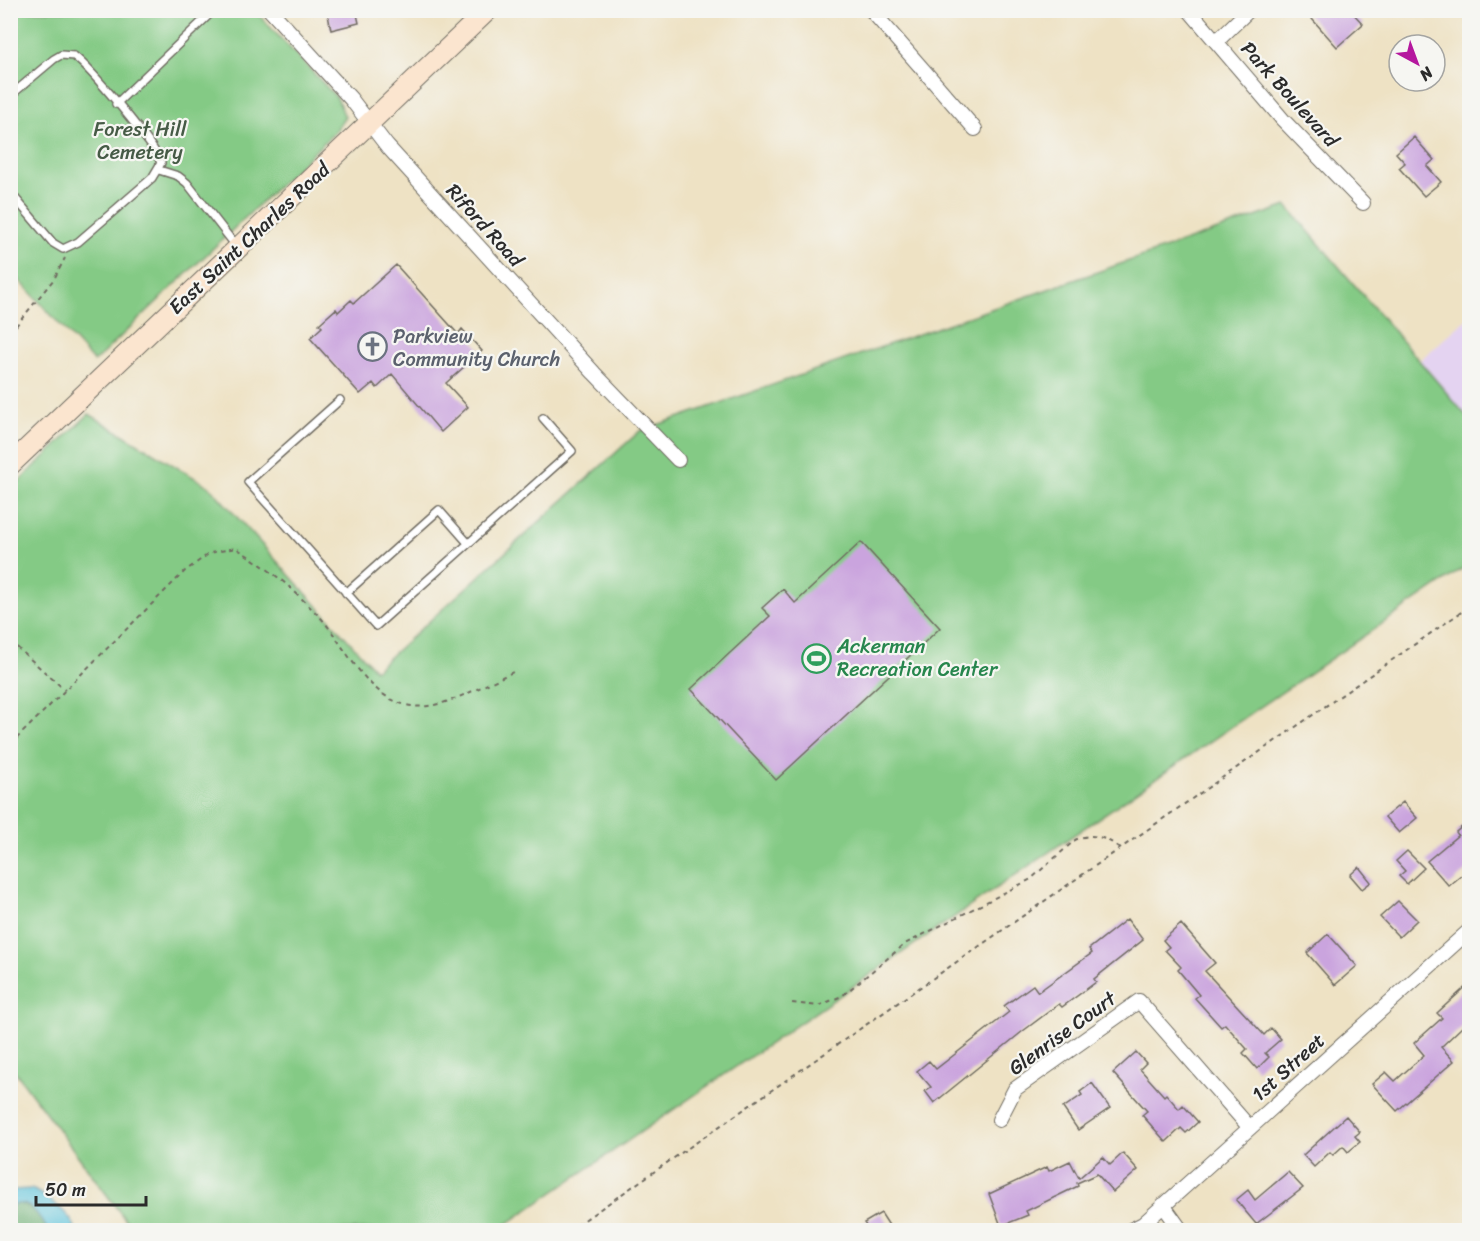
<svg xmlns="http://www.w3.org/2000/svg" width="1480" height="1241" font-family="Sriracha,sans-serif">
	<rect width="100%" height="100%" fill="#f6f6f2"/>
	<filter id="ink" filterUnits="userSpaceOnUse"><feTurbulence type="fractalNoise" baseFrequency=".0167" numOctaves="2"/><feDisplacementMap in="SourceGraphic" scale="12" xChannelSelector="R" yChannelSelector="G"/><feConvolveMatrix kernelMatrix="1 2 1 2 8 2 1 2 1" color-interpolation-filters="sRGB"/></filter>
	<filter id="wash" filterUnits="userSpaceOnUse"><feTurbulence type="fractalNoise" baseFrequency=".008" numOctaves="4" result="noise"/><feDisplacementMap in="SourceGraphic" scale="24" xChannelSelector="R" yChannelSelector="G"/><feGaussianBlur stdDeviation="1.35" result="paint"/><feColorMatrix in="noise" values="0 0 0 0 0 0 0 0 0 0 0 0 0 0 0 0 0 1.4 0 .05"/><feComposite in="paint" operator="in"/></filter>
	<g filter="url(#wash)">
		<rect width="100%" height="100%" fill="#eee2c4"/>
		<path fill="#e4d3f1" d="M1469,317V418L1420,360Z"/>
		<path fill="#84ca85" stroke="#587a58" stroke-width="1.5" d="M11,11H255L337,98L345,117L335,132L94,362L11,271Z
			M1287,206L1469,419V564L498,1230H133L11,1066V489L89,414L210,487L375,670L640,431Z"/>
		<path fill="#6bae72" stroke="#4b6c4e" stroke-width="1.5" d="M14,1204C33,1203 39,1216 48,1230H11L10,1206Z"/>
		<path fill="#5fc4dc" stroke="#457884" stroke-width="1.5" d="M32,1189C47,1197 71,1213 76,1230H48C40,1217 29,1197 11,1206V1190Z"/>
		<g id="blocks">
			<path fill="#caa4de" d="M327,10H356L359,23L331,30Z
				M1304,10H1350L1363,24L1337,47Z
				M1414,137L1434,160L1427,166L1441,182L1424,196L1399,168L1405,163L1396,153Z
				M396,265L458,334L462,329L482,351L446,383L468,407L441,432L392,374L377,388L373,383L360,394L310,338L322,327L319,324L336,309L338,312L351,300L354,303Z
				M861,542L940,628L776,780L691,689L770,616L762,608L783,589L795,603Z
				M1403,802L1417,818L1399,833L1385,817Z
				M1470,820V868L1449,886L1427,861L1458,835L1456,832Z
				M1407,851L1424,868L1407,884L1399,876L1405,871L1396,861Z
				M1359,867L1371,882L1362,889L1350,875Z
				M1398,901L1417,920L1399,937L1380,917Z
				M1127,919L1143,940L1094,979L1096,982L1062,1007L1059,1004L1023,1031L934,1103L925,1091L931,1087L917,1071L929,1061L936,1069L1009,1012L1004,1006L1033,985L1038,992L1092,953L1089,949Z
				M1181,924L1215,963L1205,971L1264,1035L1271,1028L1281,1039L1265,1053L1269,1057L1257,1069L1243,1053L1247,1049L1225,1024L1221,1027L1195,998L1199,995L1178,970L1181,967L1165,950L1169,947L1163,940Z
				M1328,934L1357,966L1335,985L1307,953Z
				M1470,983V1034L1463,1026L1441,1047L1454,1061L1397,1111L1372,1084L1386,1072L1395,1081L1424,1055L1414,1043L1442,1018L1437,1013Z
				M1136,1052L1146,1063L1140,1069L1164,1096L1166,1094L1179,1109L1183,1105L1198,1122L1186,1133L1181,1128L1166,1142L1142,1115L1147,1111L1113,1073Z
				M1092,1083L1110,1108L1078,1130L1063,1108L1082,1095L1080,1092Z
				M1346,1116L1360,1132L1355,1136L1360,1142L1348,1152L1343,1146L1333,1155L1330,1152L1314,1167L1303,1155Z
				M1123,1153L1138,1170L1113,1192L1097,1174L1077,1183L1078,1186L1026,1211L1028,1215L1001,1226L989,1194L1047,1167L1049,1171L1070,1161L1079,1178L1103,1157L1110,1165Z
				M1288,1172L1303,1188L1256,1224L1236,1200L1248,1190L1255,1200Z
				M881,1213L892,1230H869L864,1223Z"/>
		</g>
	</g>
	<g filter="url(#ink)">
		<use href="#blocks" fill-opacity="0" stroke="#6f6b61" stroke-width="1.5"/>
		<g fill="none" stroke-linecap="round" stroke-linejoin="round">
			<defs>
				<path id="service" d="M10,96L54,59L61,55L74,56C91,69 155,145 161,163L152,178L78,242L63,249L53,243L10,192
					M116,104L214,10
					M159,170L178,176L187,183L236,246
					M340,400L248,482L376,626L572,451L543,418
					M346,593L439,510L468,543"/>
				<path id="minor" d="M270,10L351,99L387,146L594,373L678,460
					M871,10L975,129
					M1189,10L1283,120L1363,203
					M1217,41L1249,10
					M999,1120L1015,1089L1139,1001L1250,1128
					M1163,1205L1181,1230
					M1131,1230L1143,1224L1470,930"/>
				<path id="secondary" d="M10,465L488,10"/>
			</defs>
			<use href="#service" stroke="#6f6b61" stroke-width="10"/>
			<use href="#minor" stroke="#6f6b61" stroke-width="16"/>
			<use href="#secondary" stroke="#6f6b61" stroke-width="22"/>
			<path stroke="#6f6b61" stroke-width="2" stroke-dasharray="4.5 4.5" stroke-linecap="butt" d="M10,333L54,279L65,258
				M10,641L65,690
				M10,745L185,571L210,553L236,548C261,564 284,580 304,601C313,610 322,618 329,628C354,662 378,712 428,706C451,704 490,682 513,672
				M792,1003L818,1006L842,996L905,944L1031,879L1075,840C1092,832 1105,837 1120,848
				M570,1230L1470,606"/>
			<use href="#service" stroke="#fff" stroke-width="7"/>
			<use href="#minor" stroke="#fff" stroke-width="14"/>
			<use href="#secondary" stroke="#fbe5cf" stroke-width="20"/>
		</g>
	</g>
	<defs>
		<symbol id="church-ring" viewBox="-11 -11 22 22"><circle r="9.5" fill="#f6f6f2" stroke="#6b7280" stroke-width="1.5"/><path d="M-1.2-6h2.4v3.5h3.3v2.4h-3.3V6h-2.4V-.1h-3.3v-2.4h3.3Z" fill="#6b7280"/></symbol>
		<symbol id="stadium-ring" viewBox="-11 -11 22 22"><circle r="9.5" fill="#f6f6f2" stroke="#2e9e5b" stroke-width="1.5"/><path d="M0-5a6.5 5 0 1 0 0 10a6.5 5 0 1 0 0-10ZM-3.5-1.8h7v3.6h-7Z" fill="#2e9e5b"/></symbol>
	</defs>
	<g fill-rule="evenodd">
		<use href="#church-ring" x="356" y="330" width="33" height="33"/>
		<use href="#stadium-ring" x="800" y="642" width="33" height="33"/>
	</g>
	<g text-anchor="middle" stroke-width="4.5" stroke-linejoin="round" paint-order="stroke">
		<g font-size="20" fill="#2b2b2b" stroke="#f6f6f2">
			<text transform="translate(1290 94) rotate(48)" y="7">Park Boulevard</text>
			<text transform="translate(485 225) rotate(48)" y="7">Riford Road</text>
			<text transform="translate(249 238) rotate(-43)" y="7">East Saint Charles Road</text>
			<text transform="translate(1062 1033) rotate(-36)" y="7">Glenrise Court</text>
			<text transform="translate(1288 1067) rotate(-42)" y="7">1st Street</text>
		</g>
		<g font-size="20" fill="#465b46" stroke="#f6f6f2">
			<text x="140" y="136">Forest Hill<tspan x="140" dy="23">Cemetery</tspan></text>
		</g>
		<g font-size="20" fill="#5b616d" stroke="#f6f6f2" text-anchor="start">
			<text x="393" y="343">Parkview<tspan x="393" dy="23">Community Church</tspan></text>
		</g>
		<g font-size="20" fill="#27864d" stroke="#f6f6f2" text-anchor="start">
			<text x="837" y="653">Ackerman<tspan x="837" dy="23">Recreation Center</tspan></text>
		</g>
	</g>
	<rect width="1480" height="1241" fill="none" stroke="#f6f6f2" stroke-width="36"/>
	<g transform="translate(1417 63) rotate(139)"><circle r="28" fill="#f6f6f2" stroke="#a5a5a2" stroke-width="1.5"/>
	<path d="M0-4.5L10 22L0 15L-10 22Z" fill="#b5179e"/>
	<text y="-9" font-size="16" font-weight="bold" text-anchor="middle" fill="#2b2b2b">N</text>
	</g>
	<path d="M36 1196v9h110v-9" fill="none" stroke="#2b2b2b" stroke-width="3"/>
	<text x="45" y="1196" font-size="18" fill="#2b2b2b" stroke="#f6f6f2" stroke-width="4.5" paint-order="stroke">50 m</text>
</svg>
